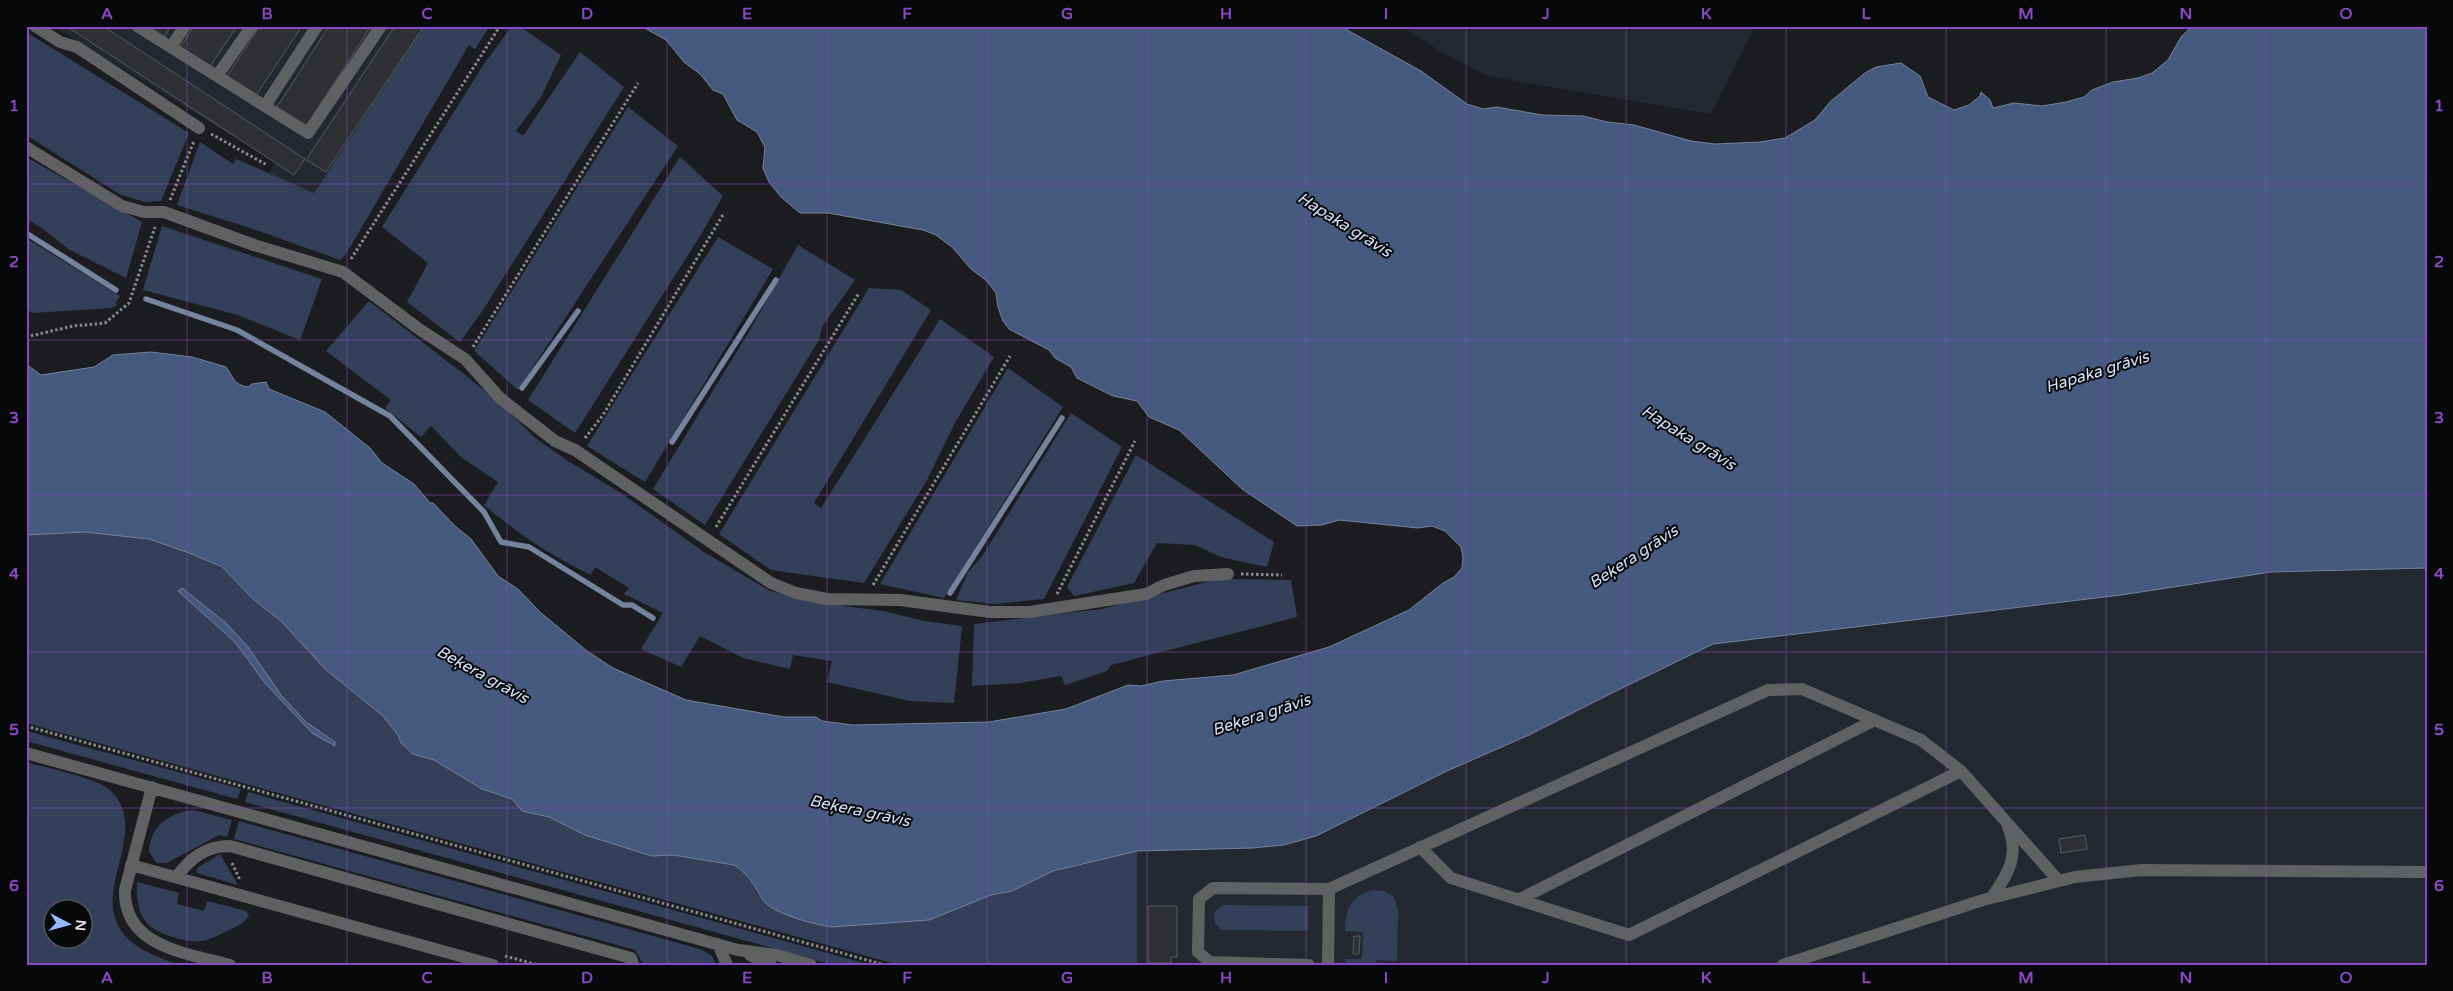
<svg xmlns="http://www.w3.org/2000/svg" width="2453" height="991" font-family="'Varela Round',sans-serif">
	<rect width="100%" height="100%" fill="#1c1d21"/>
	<path fill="#242931" d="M53,26H424L314,193L268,174L275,162Z
		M1402,26H1755L1711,114L1488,76L1443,53Z
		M2427,568V965H1137V851L1252,848L1284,845L1316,836L1447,771L1529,735L1614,692L1713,644L2121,595L2271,572Z"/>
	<path fill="#344059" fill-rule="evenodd" d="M424,26H490L475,49L469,45L346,254L340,260L259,231L177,205L200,142L233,164L236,159L314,193Z
		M512,26H519L561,55L541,97L516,131L523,136L580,52L624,87L483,310L460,342L407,302L428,263L382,227L484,64Z
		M26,32L189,133L161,201L145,202L121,195L26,135Z
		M628,107L678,146L518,390L474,351Z
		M26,157L142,222L126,278L68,249L42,228L26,219Z
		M680,157L723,196L702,233L575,433L528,400Z
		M162,226L322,279L300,340L238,315L143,290Z
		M718,237L773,269L645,482L587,446Z
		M26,238L120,296L116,302L117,305L111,308L32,313L26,308Z
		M798,245L855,280L822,327L819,340L705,525L653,489L750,330Z
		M869,288L901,290L931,310L814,503L821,508L940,319L994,357L956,421L926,482L864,583L771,570L719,534Z
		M369,301L469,378L502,405L534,437L568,461L621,493L704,552L770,591L844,606L883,611L924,621L962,626L954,703L910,701L827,682L832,661L793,655L790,669L743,658L700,636L681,667L641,649L663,613L624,594L629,588L595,567L591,575C548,554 520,535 484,505L498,482L462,458L431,426L421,437L385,408L391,400L326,351Z
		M1008,368L1063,407L944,598L880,584Z
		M1071,413L1122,447L1044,599L995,604L956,600L968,572L983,555Z
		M1136,455L1274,542L1267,567L1221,557L1195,545L1157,543L1134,583L1074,596L1067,587Z
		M84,532L149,539L192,554L222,568L253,599L282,622L326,669L383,716L398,735L401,743L413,754L434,760L482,789L513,799L522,811L549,817L585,835L652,856L673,855L734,865L741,869L762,895V899C785,914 805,924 832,927L1012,891L1053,871L1137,851V965H900L888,962L26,723V535Z
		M1218,579L1291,580L1297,617L1111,665L1107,671L1065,685L1061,676L1020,683L972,686L974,624L1102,609Z
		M26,731L241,789L237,799L26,741Z
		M26,762C46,768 95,777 110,790C165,842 44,926 181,965H26ZM52,908H82V938H52Z
		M248,792L853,960L870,965H833L245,802Z
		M193,810L232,820L227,837L219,835L167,863H157L149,852C150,826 169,813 193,810Z
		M239,821L700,949L712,956L716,965H644L635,950L234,839Z
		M220,854L238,885L197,873V868Z
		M137,882L179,893L177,904L204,911L207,901L246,911L249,916C243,924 236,927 227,931C204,943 197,944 173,937C142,928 136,912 137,882Z
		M1372,890L1384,891L1394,897L1398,910L1397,961L1376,960L1375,965H1346L1345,959H1362L1363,932L1345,931C1345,910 1350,897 1372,890Z
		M1222,905L1308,906V931L1222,930L1215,923L1214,913Z"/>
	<path fill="#46597e" stroke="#75839d" d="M641,26H1340L1421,71L1467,104L1483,109L1497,107L1542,115L1583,116L1607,122L1634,125L1691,141L1715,144L1760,142L1785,138L1815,120L1831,101L1865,73L1876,67L1901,63L1920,76L1928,97L1954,110L1969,105L1980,96L1981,92L1990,100L1993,108L2014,103L2042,106L2066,102L2084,97L2092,90L2113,82L2138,78L2152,73L2168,60L2181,37L2192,26H2427V568L2271,572L2121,595L1713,644L1614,692L1529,735L1447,771L1316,836L1284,845L1252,848L1137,851L1053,871L1012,891L991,895L929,920L832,927C816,925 773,914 763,900C756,888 748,873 734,865L673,855L652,856L585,835L549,817L522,811L512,799L482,789L434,760L413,754L401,743L398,735L383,716L325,669L282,622L253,599L222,567L192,554L149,539L84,532L26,535V364L41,375L94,367L113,355L151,352L192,357L226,367C233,376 233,385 248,387L252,384L266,382L269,389L325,412L370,448L382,463L414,484L430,503H433L455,526L471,539L498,576L518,589L540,612L587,651L613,668L686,700L784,717H816L822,721L853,725L989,722L1066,709L1128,685L1141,686L1163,681L1233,675L1329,647L1409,610L1443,583L1454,577L1462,568L1463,557L1461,547L1445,531L1432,526L1418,528L1339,520L1322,525L1297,526L1242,489L1179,430L1149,417L1137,401L1113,396L1077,378L1071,367L1055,358L1049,350L1009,329L1003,321L998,307L996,293L987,281L971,269L952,247L936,235L923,230L828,213H800L781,197L769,182L763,168L765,147L757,132L737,120L723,94L713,90L700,74L684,62L666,40Z
		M182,588L226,623L248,647L281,695L306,722L335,742V746L312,733L265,683L235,642L178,591Z"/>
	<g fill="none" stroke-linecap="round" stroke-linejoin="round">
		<path stroke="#75839d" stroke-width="5.5" d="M26,233L116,290
			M146,299L237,330L390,416L484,512L501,542L529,547L623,605H632L653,618
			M522,388L578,311
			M672,442L776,280
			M950,593L1062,418"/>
	</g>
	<path fill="#2e3034" stroke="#595b5f" d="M66,26H103L305,159L294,175Z
		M143,26H171L163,39Z
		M194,26H237L209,68L179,49Z
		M260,26H302L255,97L226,78Z
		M329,26H371L305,128L275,110Z
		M395,26H424L326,172L306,160Z
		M2085,835L2087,849L2061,853L2059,839Z
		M1148,906H1177V957H1171V963H1148Z
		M1354,936H1360L1359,954H1353Z"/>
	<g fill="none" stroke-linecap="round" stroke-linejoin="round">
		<path stroke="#898a8d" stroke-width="3" stroke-dasharray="2.5 2.5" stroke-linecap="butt" d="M211,134L267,165
			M170,200L194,141
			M351,259L500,26
			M26,337L73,326L105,323L129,303L155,227
			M473,347L638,83
			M585,438L603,415L724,213
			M716,527L859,293
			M1241,574L1282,575
			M873,585L1010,356
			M1057,594L1135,441
			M26,726L885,965
			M232,863L240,880
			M505,956L538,965"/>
		<path stroke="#606162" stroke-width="12" d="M35,26L60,42L77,47L199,128
			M137,26L308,133L381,26
			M171,47L185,26
			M217,76L252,26
			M265,106L317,26
			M26,147L122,206L144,212H164L254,245L343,272L419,329L465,359L500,398L555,441L575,450L771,583L796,593L827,599L900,600L990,612H1030L1146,594L1164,585L1194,576L1228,574
			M26,753L738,950L777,955L811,965
			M152,787L125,890C123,947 187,953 230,965
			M1420,847L1451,878L1629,935L1961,771
			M131,865L493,965
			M176,877C191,858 205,846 230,846L631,958L633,965
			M1991,898C2008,875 2020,855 2008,827
			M1518,900L1875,720
			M718,944L727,965
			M750,955L771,965
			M1309,965L1210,962L1198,952L1199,899L1213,888L1329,889
			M1328,965L1329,889L1768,690L1802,689L1921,740L1961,771L2058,880
			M1783,965L1983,900L2075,877L2141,870L2427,872"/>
	</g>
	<path fill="none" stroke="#8b48c5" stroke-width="1" stroke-opacity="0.55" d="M187,26V965M347,26V965M507,26V965M667,26V965M827,26V965M987,26V965M1147,26V965M1306,26V965M1466,26V965M1626,26V965M1786,26V965M1946,26V965M2106,26V965M2266,26V965M26,184H2427M26,340H2427M26,495H2427M26,652H2427M26,808H2427"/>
	<g text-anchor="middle" stroke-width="4" stroke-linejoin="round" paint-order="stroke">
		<g font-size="16" font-style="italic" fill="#d4e1fb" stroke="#070809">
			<text transform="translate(1345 224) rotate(32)" y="6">Hapaka grāvis</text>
			<text transform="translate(2097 371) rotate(-17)" y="6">Hapaka grāvis</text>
			<text transform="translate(1689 437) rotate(32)" y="6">Hapaka grāvis</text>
			<text transform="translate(1633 556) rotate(-33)" y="6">Beķera grāvis</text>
			<text transform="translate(483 674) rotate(29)" y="6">Beķera grāvis</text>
			<text transform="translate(1261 714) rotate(-18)" y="6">Beķera grāvis</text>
			<text transform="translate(860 810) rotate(12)" y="6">Beķera grāvis</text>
		</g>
	</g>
	<rect width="2453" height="991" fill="none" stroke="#070809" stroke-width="55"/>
	<g transform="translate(68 924) rotate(96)"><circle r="24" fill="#070809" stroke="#5f6061"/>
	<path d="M0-4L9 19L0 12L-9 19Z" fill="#94b7fd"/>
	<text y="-8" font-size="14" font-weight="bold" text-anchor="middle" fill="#e3e4e6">N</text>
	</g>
	<rect x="28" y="28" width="2398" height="936" fill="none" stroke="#8b48c5" stroke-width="2"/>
	<g font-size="16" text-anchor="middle" font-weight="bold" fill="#8b48c5">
		<text x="107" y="19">A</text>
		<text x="267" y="19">B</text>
		<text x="427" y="19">C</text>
		<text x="587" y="19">D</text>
		<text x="747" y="19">E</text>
		<text x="907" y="19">F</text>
		<text x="1067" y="19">G</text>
		<text x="1226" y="19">H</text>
		<text x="1386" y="19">I</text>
		<text x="1546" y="19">J</text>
		<text x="1706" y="19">K</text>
		<text x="1866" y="19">L</text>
		<text x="2026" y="19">M</text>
		<text x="2186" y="19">N</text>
		<text x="2346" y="19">O</text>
		<text x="14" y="111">1</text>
		<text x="2439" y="111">1</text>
		<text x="14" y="267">2</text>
		<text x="2439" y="267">2</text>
		<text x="14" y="423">3</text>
		<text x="2439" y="423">3</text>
		<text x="14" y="579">4</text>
		<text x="2439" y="579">4</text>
		<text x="14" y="735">5</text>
		<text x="2439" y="735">5</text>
		<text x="14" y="891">6</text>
		<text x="2439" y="891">6</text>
		<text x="107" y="983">A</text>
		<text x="267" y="983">B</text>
		<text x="427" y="983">C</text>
		<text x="587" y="983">D</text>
		<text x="747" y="983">E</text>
		<text x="907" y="983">F</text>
		<text x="1067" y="983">G</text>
		<text x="1226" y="983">H</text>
		<text x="1386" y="983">I</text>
		<text x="1546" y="983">J</text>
		<text x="1706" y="983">K</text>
		<text x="1866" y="983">L</text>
		<text x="2026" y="983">M</text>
		<text x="2186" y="983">N</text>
		<text x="2346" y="983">O</text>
	</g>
</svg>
